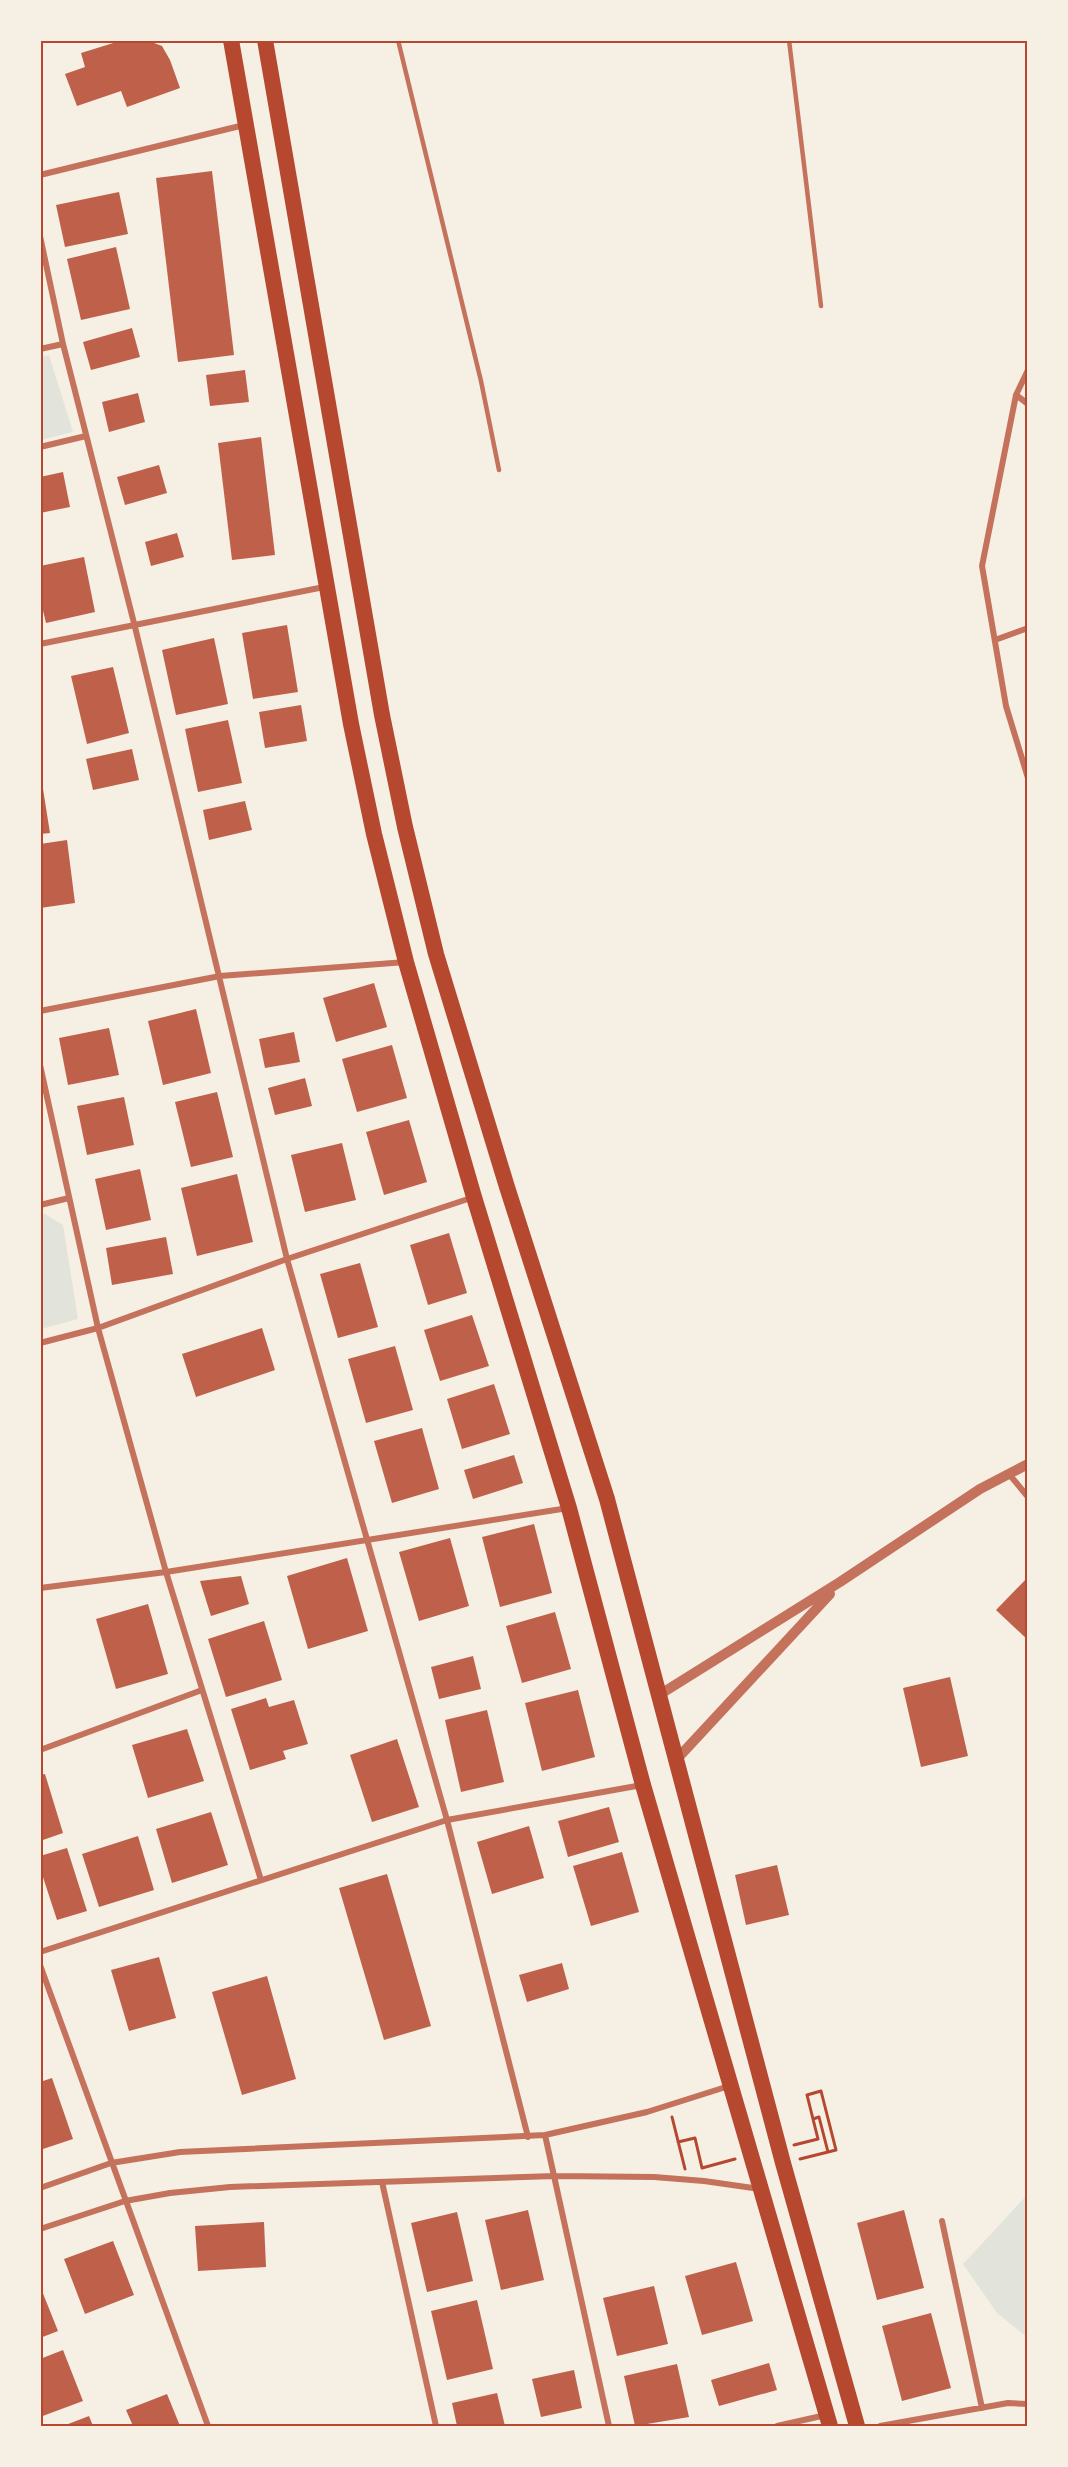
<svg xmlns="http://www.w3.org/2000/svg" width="1068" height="2467" font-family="'PT Sans',sans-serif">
	<rect width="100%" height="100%" fill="#f6efe4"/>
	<path fill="#e2e4dc" d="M49,355L73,432L41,440V357Z
		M45,1214L63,1225L78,1319L41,1329L40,1215Z
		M1027,2195V2337L997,2313L963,2264Z"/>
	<path fill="#bf614a" d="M123,40H146L162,46L170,60L180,88L127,107L121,91L77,106L65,74L85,67L81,53Z
		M212,171L234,355L178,362L156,178Z
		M119,192L128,234L65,247L56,205Z
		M116,247L130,309L81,320L67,259Z
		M132,328L140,357L91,370L83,342Z
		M245,370L249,402L210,406L206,375Z
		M138,393L145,422L109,432L102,402Z
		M261,437L275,555L232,560L218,443Z
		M159,465L167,493L125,505L117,477Z
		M63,472L70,507L40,513V477Z
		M177,533L184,557L151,566L145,542Z
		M84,557L95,612L46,623L40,598V566Z
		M287,625L298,692L253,699L242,633Z
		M214,638L228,704L176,715L162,650Z
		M113,667L129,733L87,744L71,676Z
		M301,705L307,741L265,748L259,712Z
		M228,720L242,783L198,792L185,729Z
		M132,749L139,780L93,790L86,759Z
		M40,770L50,833L40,834Z
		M245,801L252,830L209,840L203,810Z
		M67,840L75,903L40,908V844Z
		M374,983L387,1027L336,1042L323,998Z
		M196,1009L211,1073L163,1085L148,1021Z
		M109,1028L119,1075L68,1085L59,1038Z
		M294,1032L300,1062L265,1068L259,1039Z
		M392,1045L407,1098L357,1112L342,1059Z
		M305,1078L312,1106L275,1115L268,1088Z
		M217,1092L233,1157L191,1167L175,1102Z
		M124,1097L134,1145L87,1155L77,1106Z
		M409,1120L427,1182L384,1195L366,1132Z
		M342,1143L356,1200L305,1212L291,1155Z
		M140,1169L151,1220L106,1230L95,1179Z
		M237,1174L253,1242L197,1256L181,1188Z
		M449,1233L467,1293L428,1305L410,1245Z
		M166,1237L173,1274L112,1285L106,1248Z
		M360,1263L378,1327L338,1338L320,1274Z
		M472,1315L489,1366L440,1381L424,1330Z
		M262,1328L275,1370L196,1397L182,1354Z
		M395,1346L413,1410L366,1423L348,1359Z
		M494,1384L510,1434L462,1449L447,1399Z
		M422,1428L439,1489L392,1503L374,1441Z
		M514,1455L523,1483L473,1499L464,1470Z
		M534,1524L552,1593L500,1607L482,1537Z
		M450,1538L469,1606L419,1621L399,1552Z
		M347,1558L368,1631L308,1649L287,1576Z
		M241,1576L249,1604L211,1616L200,1581Z
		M1028,1577V1640L996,1610Z
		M148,1604L168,1674L116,1689L96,1619Z
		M555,1612L571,1669L522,1683L506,1626Z
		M264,1621L282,1680L226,1697L208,1639Z
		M473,1656L481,1689L439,1699L431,1667Z
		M950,1677L968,1756L921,1767L903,1688Z
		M578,1690L595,1757L542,1771L525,1703Z
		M266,1698L269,1707L294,1700L308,1744L283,1751L286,1759L250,1770L231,1709Z
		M487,1710L504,1782L461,1792L445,1720Z
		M187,1729L204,1781L148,1798L132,1745Z
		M397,1739L419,1807L372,1822L350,1755Z
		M45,1774L63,1833L40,1841V1775Z
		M609,1807L619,1842L568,1857L558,1821Z
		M211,1812L228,1865L172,1883L156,1829Z
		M529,1826L544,1878L492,1894L477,1842Z
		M138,1836L154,1890L99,1907L82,1854Z
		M67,1848L87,1911L57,1920L40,1868V1856Z
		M622,1852L639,1912L591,1926L573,1866Z
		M777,1865L789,1915L746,1925L735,1875Z
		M387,1874L431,2026L384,2040L339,1888Z
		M159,1957L176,2018L129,2031L111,1970Z
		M562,1963L569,1989L527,2002L519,1975Z
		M267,1976L296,2079L242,2095L212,1992Z
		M52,2078L73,2139L40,2150V2082Z
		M528,2210L544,2280L501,2290L485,2220Z
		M904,2210L924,2288L877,2300L857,2223Z
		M457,2212L473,2281L427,2292L411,2223Z
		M264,2222L266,2267L198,2271L195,2226Z
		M113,2241L134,2295L85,2314L64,2259Z
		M736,2262L753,2321L702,2335L685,2276Z
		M40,2286L58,2331L40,2338Z
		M654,2286L668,2344L617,2356L603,2298Z
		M477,2300L493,2369L447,2380L431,2311Z
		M931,2313L951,2388L902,2401L882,2326Z
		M63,2350L83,2401L40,2417V2359Z
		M769,2363L777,2390L719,2406L711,2380Z
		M677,2364L689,2417L635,2426L624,2376Z
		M574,2370L582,2408L541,2417L532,2379Z
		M497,2393L505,2426H457L452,2403Z
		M167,2394L180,2426H133L126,2410Z
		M89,2416L93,2426H63Z"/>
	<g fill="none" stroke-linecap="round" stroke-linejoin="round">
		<path stroke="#b5482f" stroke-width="3" d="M672,2117L685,2169
			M813,2119L819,2117L828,2152
			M678,2142L695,2138L702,2168L735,2159
			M794,2145L818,2139L807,2095L821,2091L836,2150L800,2159"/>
		<path stroke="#c5725c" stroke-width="4.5" d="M398,40L481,381L499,470
			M789,40L821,306"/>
		<path stroke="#c5725c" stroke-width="6" d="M40,175L244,125
			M40,236L63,344L135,627L287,1259L447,1820L528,2137
			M40,349L63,344
			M1028,370L1016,395L982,566L1006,706L1028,778
			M1016,395L1028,404
			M40,447L86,436
			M995,640L1028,628
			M40,644L324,587
			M40,1011L220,976L406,962
			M40,1065L98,1328L166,1572L261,1880
			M40,1205L69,1198
			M40,1343L98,1328L287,1259L474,1197
			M1009,1474L1028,1497
			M40,1588L166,1572L568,1508
			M40,1750L202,1690
			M40,1952L447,1820L642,1785
			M40,1965L208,2426
			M545,2135L609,2426
			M382,2182L436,2426
			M40,2188L111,2163L180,2152L545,2135L647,2112L729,2086
			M942,2221L982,2408
			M40,2229L125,2201L170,2193L230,2187L555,2176L654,2177L704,2181L760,2189
			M777,2426L826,2415
			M880,2426L1008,2403L1028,2404"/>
		<path stroke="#c5725c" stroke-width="10" d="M659,1695L840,1582L980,1489L1028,1464
			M676,1760L830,1594"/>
		<path stroke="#b5482f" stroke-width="16" d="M231,40L351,724L374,834L406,962L474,1197L569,1508L643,1785L830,2426
			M265,40L382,715L405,827L436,954L507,1187L607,1499L783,2163L857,2426"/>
	</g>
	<rect width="1068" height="2467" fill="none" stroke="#f6efe4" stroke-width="84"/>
	<rect x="42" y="42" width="984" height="2383" fill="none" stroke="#b5482f" stroke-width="2"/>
</svg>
